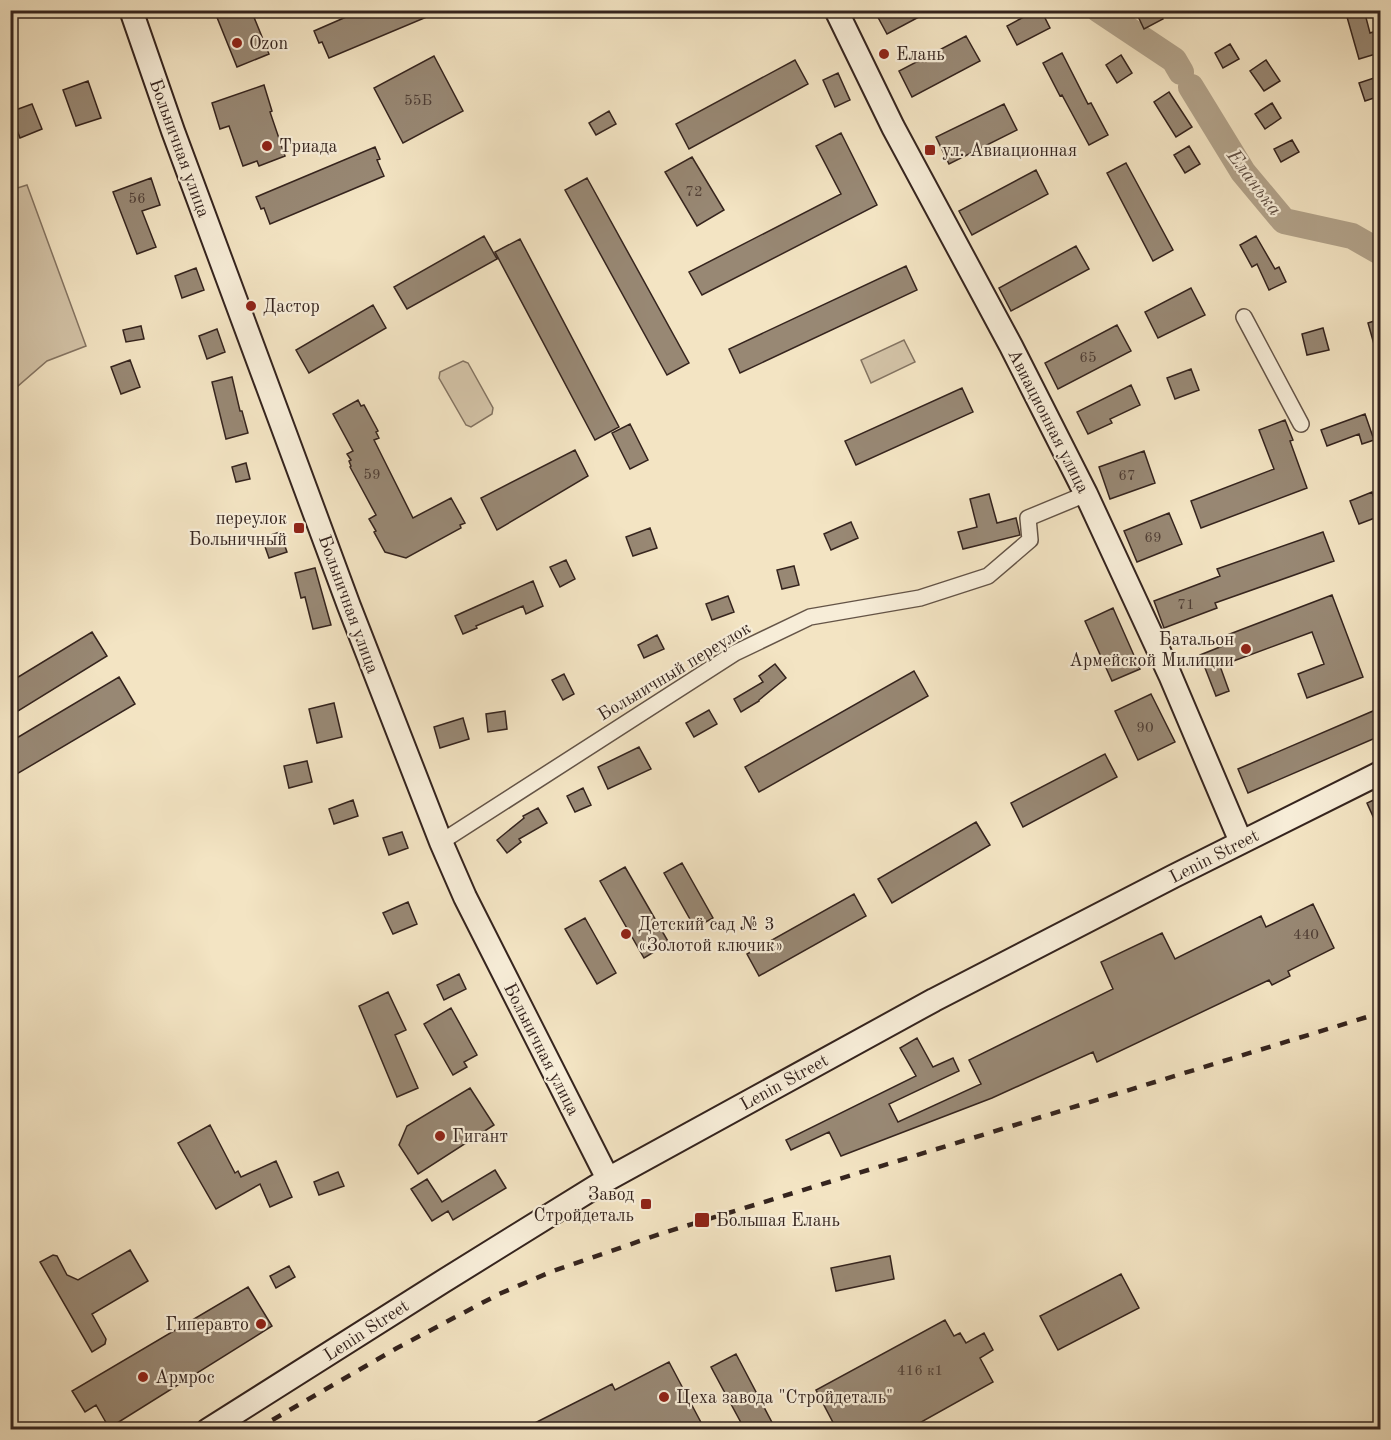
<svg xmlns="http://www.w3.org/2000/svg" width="1391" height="1440" font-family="'Old Standard TT',serif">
	<rect width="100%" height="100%" fill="#f3e4c3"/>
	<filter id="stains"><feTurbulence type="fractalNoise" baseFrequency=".00333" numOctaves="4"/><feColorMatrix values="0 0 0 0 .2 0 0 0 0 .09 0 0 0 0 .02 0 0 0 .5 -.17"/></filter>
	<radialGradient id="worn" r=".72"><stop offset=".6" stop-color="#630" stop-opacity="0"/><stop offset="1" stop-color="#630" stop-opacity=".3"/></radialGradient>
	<path fill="#d3c3a7" stroke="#847462" stroke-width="1.5" d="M27,185L86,346L47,361L11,392V190Z
		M904,340L915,362L871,383L861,360Z
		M463,361L468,363L493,408L492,414L471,427L466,425L439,378L440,372Z"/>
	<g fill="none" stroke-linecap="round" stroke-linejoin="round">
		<path stroke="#b2a38b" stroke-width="26" d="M1099,10L1174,60L1181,72
			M1191,87L1243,172L1284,221L1352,236L1380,252"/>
	</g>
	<path fill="#988874" stroke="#35241e" stroke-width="1.5" d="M214,10H251L269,54L237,67Z
		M362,10H441V11L329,58L322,42L319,43L314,31Z
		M874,10H932L887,34Z
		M1037,10H1041L1050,28L1017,45L1007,26Z
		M1135,10H1159L1163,19L1144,29Z
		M1345,10H1364L1370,33L1373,32L1379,53L1359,59Z
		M966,36L980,61L912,97L899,71Z
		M1230,44L1239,59L1223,68L1215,53Z
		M1062,53L1088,104L1091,103L1108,135L1089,145L1062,95L1060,96L1043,63Z
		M1121,55L1132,73L1117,83L1106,65Z
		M434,56L463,111L403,143L374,88Z
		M795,60L808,84L689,149L676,124Z
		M1266,60L1280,81L1264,91L1250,71Z
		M838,73L850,100L835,107L823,80Z
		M1380,76V96L1365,101L1359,83Z
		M88,81L101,118L76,126L63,90Z
		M264,85L272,111L270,112L285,156L259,166L257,161L243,166L229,126L220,129L212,103Z
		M1169,92L1192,127L1176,137L1154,102Z
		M1272,103L1281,118L1265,129L1255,114Z
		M32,104L42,129L20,138L10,112Z
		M1004,104L1017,130L949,164L936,137Z
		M609,111L616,124L596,135L589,123Z
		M841,133L877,205L702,295L689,272L841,194L816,146Z
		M1292,140L1299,152L1281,162L1274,149Z
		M1189,146L1200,164L1185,173L1174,155Z
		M375,147L380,159L377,160L384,176L270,224L264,208L261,209L256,197Z
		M692,157L724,210L697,226L665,172Z
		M1126,163L1173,250L1153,261L1107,173Z
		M1036,170L1048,194L972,235L959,211Z
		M151,178L160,205L142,211L156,247L137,254L113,192Z
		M587,178L689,363L667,375L565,190Z
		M484,236L497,259L407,309L394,287Z
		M1256,236L1275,269L1279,267L1286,282L1269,290L1257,264L1252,267L1240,245Z
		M520,239L619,427L595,440L495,252Z
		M1076,246L1089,269L1011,311L999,288Z
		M906,266L917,290L740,373L729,349Z
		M196,268L204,290L182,298L175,276Z
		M1191,288L1205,315L1158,338L1145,312Z
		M373,305L386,328L309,373L296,350Z
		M1380,319V355H1377L1368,323Z
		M1117,325L1131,351L1058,389L1045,363Z
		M141,326L144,339L126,342L123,330Z
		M1323,328L1329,350L1307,355L1302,334Z
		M217,329L225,352L207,359L199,336Z
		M130,360L140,387L121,394L111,367Z
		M1191,369L1199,390L1175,399L1167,378Z
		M232,377L240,411H242L248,433L226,439L212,382Z
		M1131,385L1140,405L1110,419L1112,423L1088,434L1077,412Z
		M962,388L973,412L856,465L845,441Z
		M358,400L361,406L364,405L378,431L376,432L379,438L374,440L413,518L451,498L465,523L460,525L461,528L406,558L385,552L374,532L376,531L369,519L376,515L350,467L351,466L349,461L351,460L347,454L353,451L333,414Z
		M1365,414L1374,440L1362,444L1359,434L1327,446L1321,430Z
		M1285,420L1293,440L1290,441L1307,488L1201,528L1191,501L1274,469L1259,430Z
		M630,424L648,460L630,469L612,433Z
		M575,450L588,476L497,530L481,498Z
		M1144,451L1155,483L1110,499L1099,467Z
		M246,463L250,479L236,482L232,467Z
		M1372,492L1380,516L1359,524L1350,501Z
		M989,494L997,523L1016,518L1020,535L963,549L958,532L977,527L970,499Z
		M1169,513L1182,544L1137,562L1124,531Z
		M851,522L858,538L831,550L824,534Z
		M650,528L657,548L633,556L626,537Z
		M280,532L287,552L269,558L262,538Z
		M1323,532L1334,561L1215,603L1217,608L1164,628L1154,601L1220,576L1217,569Z
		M566,560L575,579L560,587L550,567Z
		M794,566L799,585L782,589L777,570Z
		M315,568L331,625L313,629L305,597L301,598L295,573Z
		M533,581L543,606L526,614L523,606L476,626L477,628L463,634L455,616Z
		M1332,595L1363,677L1307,698L1298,674L1324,664L1312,632L1220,666L1229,691L1216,696L1200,655L1225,645L1222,637Z
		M728,596L734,612L712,620L706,604Z
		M1113,608L1140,669L1112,681L1085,621Z
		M92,632L107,656L10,716V682Z
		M657,635L664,649L644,658L638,645Z
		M775,664L786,678L759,700V701L741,712L734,699L763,682L759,676Z
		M914,671L928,696L759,792L745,767Z
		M564,674L574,694L563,700L552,680Z
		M119,677L135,704L10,778V742Z
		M1151,694L1175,742L1138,760L1115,711Z
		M334,703L342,737L317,743L309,709Z
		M1380,708V736L1248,793L1238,769Z
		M709,710L717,724L694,737L686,723Z
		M505,711L507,729L488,732L486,714Z
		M463,718L469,739L440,748L434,727Z
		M639,747L651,769L608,789L598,767Z
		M1105,754L1117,777L1023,827L1011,803Z
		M307,761L312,782L289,788L284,766Z
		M583,788L591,805L575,812L567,796Z
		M1380,797V832L1367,803Z
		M353,800L358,816L334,824L329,809Z
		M538,808L547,823L519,839L521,842L507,853L497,840L524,818L523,816Z
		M976,822L990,845L892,903L878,879Z
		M402,832L408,848L389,855L383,838Z
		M682,863L713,918L695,928L664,873Z
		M625,867L669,943L644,958L600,881Z
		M854,894L866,916L759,976L747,954Z
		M408,902L417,924L393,934L383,913Z
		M1313,904L1334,948L1288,971L1290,976L1272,985L1269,980L1097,1062L1093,1052L992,1098L841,1156L829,1132L791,1150L786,1140L916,1076L900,1048L917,1038L933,1067L953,1058L959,1071L889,1104L898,1122L981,1084L969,1060L1113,989L1101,962L1162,933L1175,959L1261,916L1266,927Z
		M585,918L616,973L597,984L565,929Z
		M459,974L466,989L444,1000L437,985Z
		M388,992L406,1030L395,1035L418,1088L397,1097L359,1006Z
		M451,1008L477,1055L464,1062L467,1067L453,1075L424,1024Z
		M470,1088L494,1125L418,1174L399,1145L407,1126Z
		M210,1125L235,1173L238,1171L241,1177L276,1161L292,1197L270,1207L260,1184L216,1209L178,1143Z
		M495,1170L506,1188L453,1220L448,1211L432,1221L411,1189L427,1179L442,1202Z
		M338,1172L344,1186L319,1195L314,1182Z
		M130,1250L148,1281L92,1314L106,1339L105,1344L92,1352L40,1262L53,1255L57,1256L67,1275L78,1280Z
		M890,1256L894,1279L836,1291L831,1268Z
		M289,1266L295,1277L276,1288L270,1276Z
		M1121,1274L1139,1308L1058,1350L1040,1316Z
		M248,1287L272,1326L114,1425L108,1426L96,1405L85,1412L72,1391Z
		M945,1320L954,1336L960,1333L966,1343L984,1333L993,1350L980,1358L993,1382L907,1430H837L816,1390Z
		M736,1354L776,1430H745L711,1367Z
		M669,1362L705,1430H521L612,1384L615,1390Z"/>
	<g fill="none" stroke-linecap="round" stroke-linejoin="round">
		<defs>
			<path id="street" d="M1244,317L1301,424
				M441,842L735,653L810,617L920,598L988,576L1030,540L1028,518L1086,494"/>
			<path id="secondary" d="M131,10L173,131L349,606L441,842L465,897L608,1179
				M836,10L893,127L1011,346L1086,494L1170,675L1241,842
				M208,1430L442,1282L608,1179L934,1000L1174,876L1380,773"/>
		</defs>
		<use href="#street" stroke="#645447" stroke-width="18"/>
		<use href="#secondary" stroke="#35241e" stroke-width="26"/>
		<use href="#street" stroke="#f7edd8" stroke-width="15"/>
		<use href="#secondary" stroke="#f7edd8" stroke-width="22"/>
		<path stroke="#35241e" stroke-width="4.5" stroke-dasharray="10 10" stroke-linecap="butt" d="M255,1430L397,1348L499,1294L553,1271L663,1233L1380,1013"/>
	</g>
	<g fill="#8f2418" stroke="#f7edd8" stroke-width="2">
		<circle cx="237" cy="43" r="6"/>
		<circle cx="884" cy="54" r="6"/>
		<circle cx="267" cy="146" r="6"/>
		<rect x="924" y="144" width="12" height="12" rx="3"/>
		<circle cx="251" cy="306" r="6"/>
		<rect x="293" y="522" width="12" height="12" rx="3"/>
		<circle cx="1246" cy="649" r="6"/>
		<circle cx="626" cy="934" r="6"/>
		<circle cx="440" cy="1136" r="6"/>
		<rect x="640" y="1198" width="12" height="12" rx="3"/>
		<rect x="694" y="1212" width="16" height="16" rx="3"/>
		<circle cx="261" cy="1324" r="6"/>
		<circle cx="143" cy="1377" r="6"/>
		<circle cx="664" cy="1397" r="6"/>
	</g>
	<g text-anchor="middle" stroke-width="4.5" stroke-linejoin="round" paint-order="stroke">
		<g font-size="15" fill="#4e3d34">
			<text x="418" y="105">55Б</text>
			<text x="694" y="196">72</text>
			<text x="137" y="203">56</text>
			<text x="1088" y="362">65</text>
			<text x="372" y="479">59</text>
			<text x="1127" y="480">67</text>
			<text x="1153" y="542">69</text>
			<text x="1186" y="609">71</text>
			<text x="1145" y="732">90</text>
			<text x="1306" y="939">440</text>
			<text x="920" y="1375">416 к1</text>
		</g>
		<g font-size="18" fill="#35241e" stroke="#f7edd8" text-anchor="start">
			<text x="249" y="49">Ozon</text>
			<text x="896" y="60">Елань</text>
			<text x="279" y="152">Триада</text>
			<text x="942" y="156">ул. Авиационная</text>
			<text x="263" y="312">Дастор</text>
			<text x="287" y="524" text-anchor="end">переулок<tspan x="287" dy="21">Больничный</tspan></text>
			<text x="1234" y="645" text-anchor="end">Батальон<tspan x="1234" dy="21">Армейской Милиции</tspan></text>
			<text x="638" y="930">Детский сад № 3<tspan x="638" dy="21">«Золотой ключик»</tspan></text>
			<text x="452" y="1142">Гигант</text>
			<text x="634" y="1200" text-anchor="end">Завод<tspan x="634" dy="21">Стройдеталь</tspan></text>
			<text x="716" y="1226">Большая Елань</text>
			<text x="249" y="1330" text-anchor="end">Гиперавто</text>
			<text x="155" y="1383">Армрос</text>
			<text x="676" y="1403">Цеха завода "Стройдеталь"</text>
		</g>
		<g font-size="18" fill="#35241e" stroke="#f7edd8">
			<text transform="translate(180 148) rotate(70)" y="6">Больничная улица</text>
			<text transform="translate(1049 421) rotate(63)" y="6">Авиационная улица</text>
			<text transform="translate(349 604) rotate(70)" y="6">Больничная улица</text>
			<text transform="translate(674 671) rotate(-31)" y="6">Больничный переулок</text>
			<text transform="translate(1214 856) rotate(-27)" y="6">Lenin Street</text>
			<text transform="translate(542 1049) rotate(63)" y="6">Больничная улица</text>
			<text transform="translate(784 1082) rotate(-29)" y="6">Lenin Street</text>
			<text transform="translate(366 1330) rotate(-33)" y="6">Lenin Street</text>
		</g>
		<g font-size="20" font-style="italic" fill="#615044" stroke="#f7edd8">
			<text transform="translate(1255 182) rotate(53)" y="7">Еланька</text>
		</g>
	</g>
	<rect width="1391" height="1440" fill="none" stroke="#f3e4c3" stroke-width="36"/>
	<rect x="12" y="12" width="1367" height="1416" fill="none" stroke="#35241e" stroke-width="3"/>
	<rect x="18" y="18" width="1355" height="1404" fill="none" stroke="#35241e" stroke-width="1.5"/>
	<rect width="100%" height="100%" filter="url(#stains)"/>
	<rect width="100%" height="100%" fill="url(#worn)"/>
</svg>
